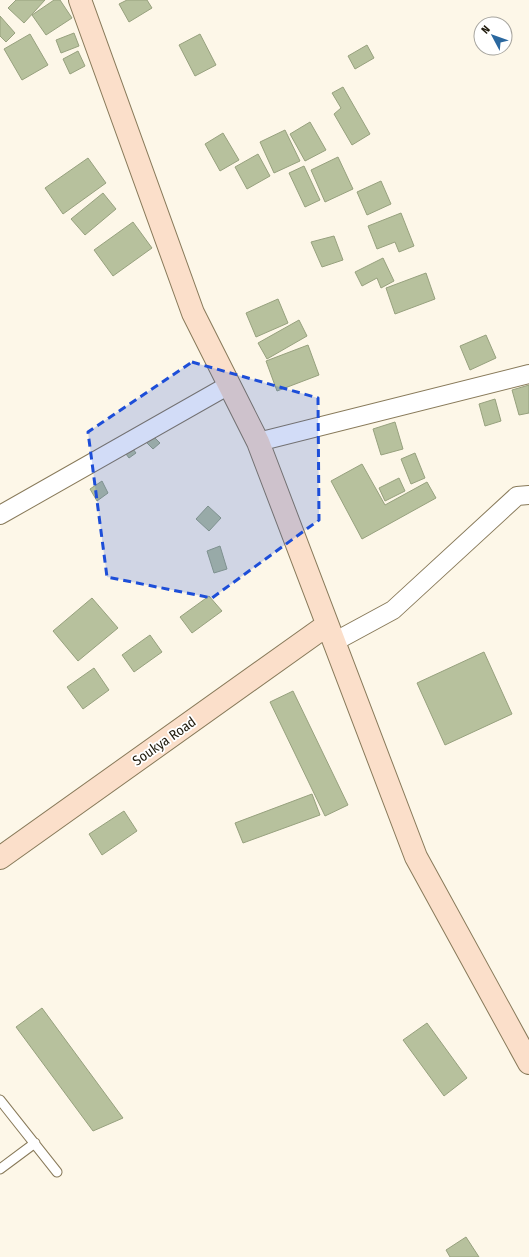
<svg xmlns="http://www.w3.org/2000/svg" width="529" height="1257" font-family="'Fira Sans Condensed',sans-serif">
	<rect width="100%" height="100%" fill="#fdf7e8"/>
	<path fill="#b7c19d" stroke="#97a17e" d="M16,0H45L24,23L8,8Z
		M54,0H60L72,18L46,35L32,15Z
		M127,0H147L152,8L129,22L119,4Z
		M0,16L15,33L6,42L0,36Z
		M74,33L79,46L61,53L56,40Z
		M30,34L48,65L22,80L4,49Z
		M200,34L216,65L195,76L179,45Z
		M367,45L374,58L355,69L348,56Z
		M78,51L85,66L70,74L63,59Z
		M343,87L370,134L352,145L334,114L341,108L332,93Z
		M310,122L326,150L305,161L290,134Z
		M285,130L300,161L274,173L260,142Z
		M223,133L239,160L220,171L205,144Z
		M258,154L270,176L247,189L235,167Z
		M338,157L353,189L325,202L311,170Z
		M88,158L106,183L63,214L45,188Z
		M304,166L320,200L305,207L289,173Z
		M381,181L391,204L367,215L357,192Z
		M103,193L116,209L85,235L71,219Z
		M401,213L414,246L399,252L395,242L377,249L368,226Z
		M133,222L152,248L113,276L94,250Z
		M334,236L343,260L322,267L311,242Z
		M383,258L394,281L381,288L377,278L362,286L355,272Z
		M426,273L435,299L395,314L386,288Z
		M278,299L288,323L256,337L246,313Z
		M299,320L307,336L267,359L258,343Z
		M486,335L496,358L470,370L460,346Z
		M308,345L319,375L277,391L266,361Z
		M529,385V413L519,415L512,390Z
		M495,399L501,421L485,426L479,404Z
		M395,422L403,449L381,455L373,429Z
		M152,435L160,443L153,449L145,441Z
		M130,445L136,453L129,458L123,450Z
		M415,453L425,478L411,484L401,459Z
		M362,464L385,505L427,482L436,498L362,539L331,481Z
		M399,478L405,491L385,501L379,488Z
		M102,481L108,493L97,501L90,489Z
		M208,506L221,518L209,531L196,519Z
		M220,546L227,569L214,573L207,551Z
		M209,596L222,611L192,633L180,617Z
		M92,598L118,628L78,661L53,631Z
		M150,635L162,652L134,672L122,655Z
		M484,652L512,714L445,745L417,683Z
		M94,668L109,690L83,709L67,687Z
		M293,691L348,805L325,816L270,702Z
		M312,794L320,815L243,843L235,823Z
		M124,811L137,831L102,855L89,834Z
		M42,1008L123,1118L93,1131L16,1027Z
		M427,1023L467,1078L444,1096L403,1040Z
		M466,1237L479,1257H450L446,1250Z"/>
	<g fill="none" stroke-linecap="round" stroke-linejoin="round">
		<defs>
			<path id="lane" d="M0,1100L57,1172
				M0,1169L35,1143"/>
			<path id="street" d="M258,442L529,374
				M0,515L229,385
				M334,642L393,610L517,496L529,495"/>
			<path id="secondary" d="M80,0L193,313L258,442L416,857L529,1063
				M0,858L327,625"/>
		</defs>
		<use href="#lane" stroke="#887a5a" stroke-width="11"/>
		<use href="#street" stroke="#887a5a" stroke-width="20"/>
		<use href="#secondary" stroke="#887a5a" stroke-width="24"/>
		<use href="#lane" stroke="#fff" stroke-width="9"/>
		<use href="#street" stroke="#fff" stroke-width="18"/>
		<use href="#secondary" stroke="#fbdfca" stroke-width="22"/>
	</g>
	<path fill="#1d4ed8" fill-opacity="0.2" stroke="#1d4ed8" stroke-width="3" stroke-dasharray="8 5" stroke-linejoin="round" d="M192,362L318,398L319,520L212,598L107,577L88,432Z"/>
	<g text-anchor="middle" stroke-width="3.5" stroke-linejoin="round" paint-order="stroke">
		<g font-size="14" fill="#201b0d" stroke="#fff">
			<text transform="translate(164 741) rotate(-35)" y="5">Soukya Road</text>
		</g>
	</g>
	<g transform="translate(493 36) rotate(311)"><circle r="19" fill="#ffffff" stroke="#a6a49e"/>
	<path d="M0-3L7 15L0 10L-7 15Z" fill="#2b689f"/>
	<text y="-6" font-size="11" font-weight="bold" text-anchor="middle" fill="#201b0d">N</text>
	</g>
</svg>
